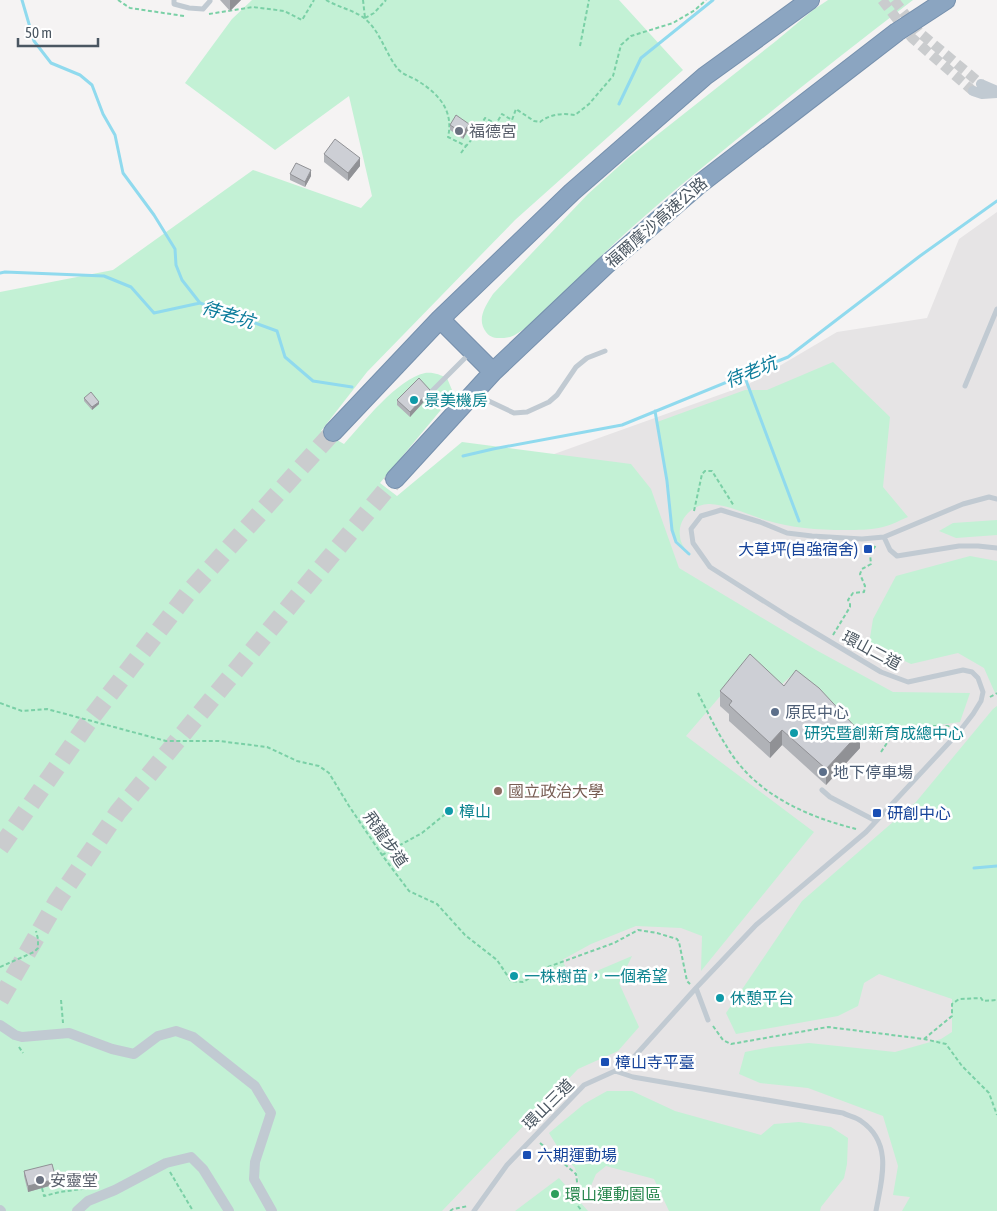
<svg xmlns="http://www.w3.org/2000/svg" width="997" height="1211" font-family="'Asap Condensed','Noto Sans TC',sans-serif">
	<rect width="100%" height="100%" fill="#f5f3f3"/>
	<path fill="#e6e4e5" d="M997,212V1211H29L0,534L226,608L515,468L747,385L837,332L927,318L959,239Z"/>
	<path fill="#c3f1d5" d="M252,0H619L683,70L515,220L367,372L321,431L344,444C363,423 397,379 425,373C434,372 440,375 447,378L452,390L450,399L380,483L397,496L462,442L631,464L651,489L679,568L816,650L893,692L970,693L960,722L862,736L791,676L781,685L747,665L686,736L814,832L701,971L702,936L681,928L636,926L591,944L562,960L573,981L632,956L619,983L639,1027L618,1051L578,1069L442,1211H0V292L113,270L253,170L361,208L372,196L349,96L275,150L185,83L232,19Z
		M828,0H913C847,50 784,101 720,153C676,189 632,225 592,265C575,281 530,331 510,337C506,338 502,338 499,338C493,338 489,336 486,332C476,319 486,305 493,294L588,194L628,158L776,41L813,10Z
		M833,362L890,417L883,487L908,517C900,520 892,525 883,527C871,530 857,530 845,530C816,530 793,528 765,520C747,514 728,505 710,504C693,503 677,520 680,536C680,541 683,546 686,550L675,538L673,530L669,485L657,422L745,390H767Z
		M997,520V535L956,538L939,531L953,523Z
		M970,556L997,561V691L995,693L984,668L958,653L911,664L869,644L873,619L896,576Z
		M997,706V1211H902L910,1197L893,1195L898,1166L883,1116L808,1088L760,1083L739,1074L745,1052L771,1047L809,1043L895,1052L941,1039L952,1032V999L879,974L864,983L858,1006L838,1016L736,1034L726,1013L802,901L916,802L993,709Z
		M607,1091H632L675,1111L761,1135L774,1124L799,1122L831,1127L848,1138L847,1164L844,1178L821,1207L820,1211H669L654,1179L606,1166L596,1174L585,1200L575,1168L560,1151L549,1133L584,1104Z
		M559,1178L588,1211H515Z"/>
	<g fill="none" stroke-linecap="round" stroke-linejoin="round">
		<path stroke="#90daee" stroke-width="3" d="M22,0L34,41L51,63L80,75L92,85L103,114L115,135L123,173L154,215L175,249L176,265L182,280L200,303
			M619,104L641,58L713,0
			M0,273L5,272L104,276L131,287L154,313L200,303L277,331L285,357L313,381L352,387
			M744,375L799,521
			M655,411L667,481L672,530L676,542L689,554
			M463,456L493,449L622,425L788,357L920,256L997,201
			M974,868L997,866"/>
		<path stroke="#caccce" stroke-width="10" stroke-dasharray="10 5" stroke-linecap="butt" d="M882,0L912,38L973,91
			M894,0L919,32L981,84"/>
		<path stroke="#caccce" stroke-width="18" stroke-dasharray="18 9" stroke-linecap="butt" d="M0,848L92,717L188,593L333,432
			M0,1000L57,901L118,812L395,479"/>
		<defs>
			<path id="motorway" d="M440,319L493,372
				M333,432L440,319L572,192L705,76L810,0
				M395,479L493,372L606,265L701,183L897,32L946,0"/>
		</defs>
		<use href="#motorway" stroke="#7690ad" stroke-width="20"/>
		<path stroke="#7ad0a6" stroke-width="2" stroke-dasharray="4 2.5" stroke-linecap="butt" d="M118,0L130,8L184,16
			M326,0C338,7 353,10 364,18C380,30 386,55 398,69C403,75 412,77 418,81C439,94 454,111 448,137L466,146L474,137L485,118L496,124L502,114L512,120L516,109L534,121L540,122C550,114 563,113 575,115L589,104L613,76L621,45L631,36L673,23L695,10L706,0
			M363,0L365,18
			M209,14L253,7L284,11L302,20L314,0
			M365,18L374,13L386,0
			M580,46L589,0
			M461,153L466,146
			M694,511L702,474L705,471H712L734,506
			M833,635L850,607V603L848,600L853,593L864,592L865,586L860,574L862,569L871,564L870,554L876,545
			M698,693C707,711 716,730 727,747C755,794 805,816 856,829
			M990,697L997,693
			M0,703L22,711L47,709L166,741H219L267,747L297,761L319,766L329,773L349,806L382,855L409,891L437,904L465,935L497,960L511,981L523,982L548,967L614,943L638,930L657,933L677,939L679,942L687,981L690,984
			M881,752L891,737L905,736L912,729L927,732L934,726H948L953,729
			M382,855L422,833L449,811
			M0,967L34,952L38,948V939L36,931
			M61,1000L63,1023
			M713,1026L723,1040L731,1044L828,1027L924,1039L946,1044L962,1066L989,1093L997,1115
			M924,1039L952,1016V1004L959,999L981,998L983,1001L997,1000
			M19,1047L23,1053
			M540,1143L576,1174L578,1189
			M170,1172L193,1211
			M42,1188L44,1196L60,1192L90,1188
			M578,1206L582,1211
			M450,1211L453,1209L468,1206"/>
		<path stroke="#c1cad2" stroke-width="5" d="M174,0V4L189,8L203,9L210,1
			M965,386L997,309
			M432,391L470,353
			M476,395L514,413L527,412L549,402L557,395L576,367L587,358L605,351
			M884,537L890,550L897,556L959,546H978L997,548
			M822,790L830,797L876,821
			M696,988L708,1020
			M615,1071L633,1077L843,1113C848,1116 856,1117 861,1121C893,1143 882,1178 876,1211
			M474,1211L507,1165L584,1085L615,1071L634,1057L696,988L756,925L866,832L959,732L973,714L981,701L983,692L978,678L972,672L963,670L908,682L881,672L789,617L710,567L693,543L691,529L701,516L721,510L760,522L787,533L812,536L862,539L884,537L963,504L989,497L997,499"/>
		<path stroke="#c1cad2" stroke-width="10" d="M981,84L997,91
			M973,91L982,94L997,93
			M0,1025L15,1035L22,1037L69,1033L112,1049L134,1054L158,1036L176,1031L193,1037L255,1086L271,1113L255,1162L254,1179L272,1211
			M0,1210L1,1211
			M77,1211L88,1201L115,1190L166,1163L191,1157L203,1169L229,1211"/>
		<use href="#motorway" stroke="#8ba5c1" stroke-width="18"/>
	</g>
	<path fill="#b0b2b7" d="M220,0H241L230,11Z
		M450,125L469,129L463,139L450,130Z
		M324,154L360,166L348,181L324,162Z
		M290,174L311,176L305,187L290,180Z
		M430,395L410,417L397,405V400Z
		M84,398L99,404L92,410L84,401Z
		M784,686L860,748L826,785L782,745L770,758L729,721V714L720,706V691Z
		M24,1171L56,1184L28,1192L24,1176Z"/>
	<path fill="#909195" d="M230,0H241L230,11Z
		M469,124V129L463,139V133Z
		M360,158V166L348,181V173Z
		M311,170V176L305,187V182Z
		M430,390V395L410,417V412Z
		M99,402V404L92,410V407Z
		M782,730V745L770,758V743Z
		M860,732V748L826,785V769Z
		M56,1179V1184L28,1192V1186Z"/>
	<path fill="#cdcfd5" stroke="#909195" d="M456,115L469,124L463,133L450,125Z
		M335,139L360,158L348,173L324,154Z
		M296,163L311,170L305,182L290,174Z
		M419,378L430,390L410,412L397,400Z
		M91,392L99,402L92,407L84,398Z
		M750,654L784,686L796,670L819,688L860,732L826,769L782,730L770,743L729,705L732,701L720,691Z
		M52,1164L56,1179L28,1186L24,1171Z"/>
	<g fill="#6b7280" stroke="#fff" stroke-width="2">
		<circle cx="459" cy="131" r="5"/>
		<circle cx="40" cy="1180" r="5"/>
	</g>
	<g fill="#0f9aa8" stroke="#fff" stroke-width="2">
		<circle cx="414" cy="400" r="5"/>
		<circle cx="794" cy="733" r="5"/>
		<circle cx="449" cy="811" r="5"/>
		<circle cx="514" cy="976" r="5"/>
		<circle cx="720" cy="998" r="5"/>
	</g>
	<g fill="#1a4fb4" stroke="#fff" stroke-width="2">
		<rect x="863" y="544" width="10" height="10" rx="2.5"/>
		<rect x="872" y="808" width="10" height="10" rx="2.5"/>
		<rect x="600" y="1057" width="10" height="10" rx="2.5"/>
		<rect x="522" y="1150" width="10" height="10" rx="2.5"/>
	</g>
	<g fill="#5c6f8a" stroke="#fff" stroke-width="2">
		<circle cx="775" cy="712" r="5"/>
		<circle cx="823" cy="772" r="5"/>
	</g>
	<circle fill="#8d6e63" stroke="#fff" stroke-width="2" cx="498" cy="791" r="5"/>
	<circle fill="#2e9e5b" stroke="#fff" stroke-width="2" cx="555" cy="1194" r="5"/>
	<g text-anchor="middle" stroke-width="5" stroke-linejoin="round" paint-order="stroke">
		<g font-size="16" fill="#5b616d" stroke="#fff" text-anchor="start">
			<text x="469" y="137">福德宮</text>
			<text x="50" y="1186">安靈堂</text>
		</g>
		<g font-size="16" fill="#4a5661" stroke="#fff">
			<text transform="translate(656 222) rotate(-41)" y="6">福爾摩沙高速公路</text>
			<text transform="translate(872 650) rotate(28)" y="6">環山二道</text>
			<text transform="translate(386 839) rotate(55)" y="6">飛龍步道</text>
			<text transform="translate(548 1104) rotate(-45)" y="6">環山三道</text>
		</g>
		<g font-size="16" fill="#0d838f" stroke="#fff" text-anchor="start">
			<text x="424" y="406">景美機房</text>
			<text x="804" y="739">研究暨創新育成總中心</text>
			<text x="459" y="817">樟山</text>
			<text x="524" y="982">一株樹苗，一個希望</text>
			<text x="730" y="1004">休憩平台</text>
		</g>
		<g font-size="16" fill="#164399" stroke="#fff" text-anchor="start">
			<text x="858" y="555" text-anchor="end">大草坪(自強宿舍)</text>
			<text x="887" y="819">研創中心</text>
			<text x="615" y="1068">樟山寺平臺</text>
			<text x="537" y="1161">六期運動場</text>
		</g>
		<g font-size="16" fill="#4e5e75" stroke="#fff" text-anchor="start">
			<text x="785" y="718">原民中心</text>
			<text x="833" y="778">地下停車場</text>
		</g>
		<g font-size="16" fill="#785e54" stroke="#fff" text-anchor="start">
			<text x="508" y="797">國立政治大學</text>
		</g>
		<g font-size="16" fill="#27864d" stroke="#fff" text-anchor="start">
			<text x="565" y="1200">環山運動園區</text>
		</g>
		<g font-size="18" font-style="italic" fill="#0c7c9b" stroke="#fff">
			<text transform="translate(228 315) rotate(17)" y="6">待老坑</text>
			<text transform="translate(751 372) rotate(-22)" y="6">待老坑</text>
		</g>
	</g>
	<path d="M18 38v8h80v-8" fill="none" stroke="#4a5661" stroke-width="2.5"/>
	<text x="25" y="38" font-size="15" fill="#4a5661" stroke="#ffffff" stroke-width="4" paint-order="stroke">50 m</text>
</svg>
